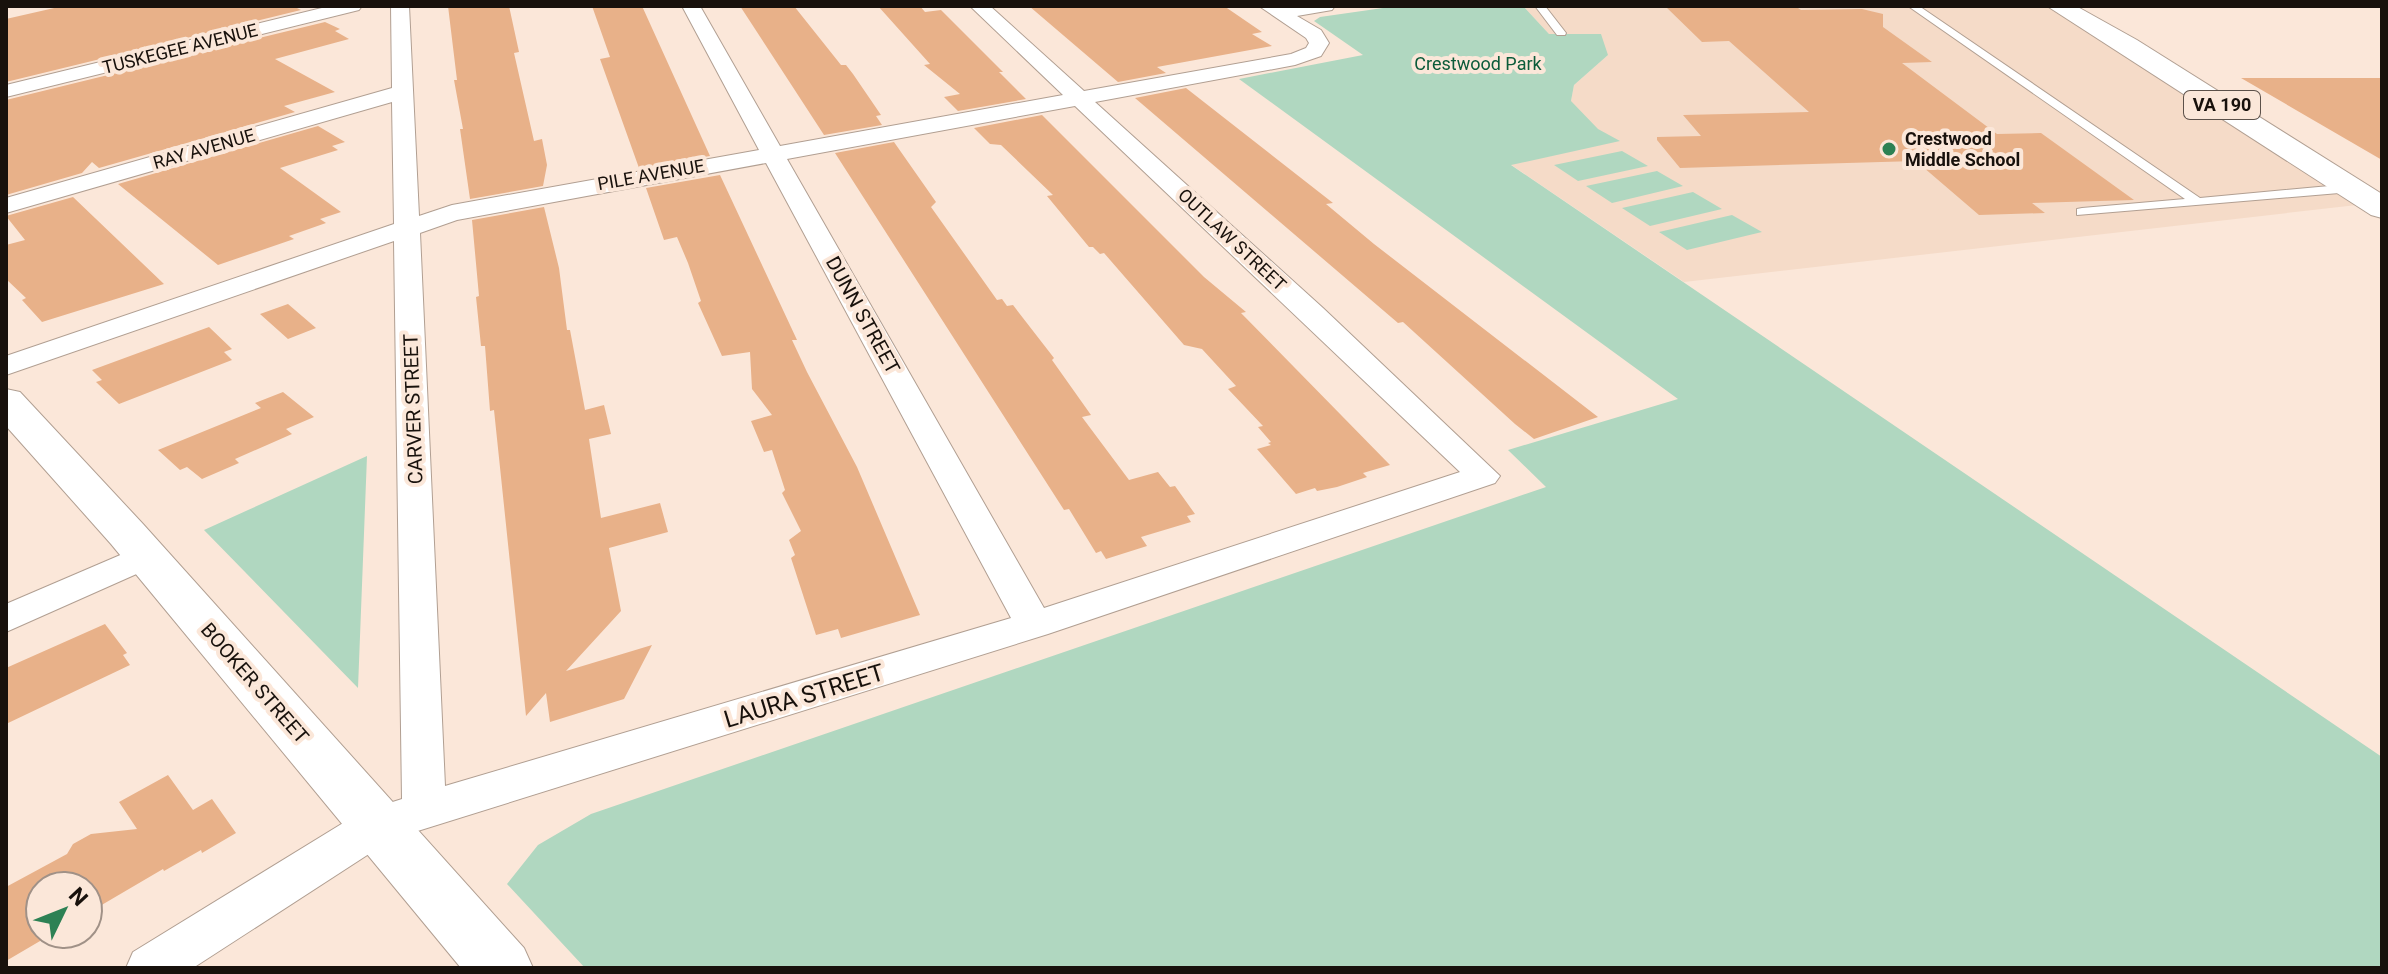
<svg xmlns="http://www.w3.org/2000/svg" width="2388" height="974" font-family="Roboto,sans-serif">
	<rect width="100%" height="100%" fill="#fbe7d9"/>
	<path fill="#f5dbc8" d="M1523,6H2047L2357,205L1684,282L1510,164L1524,162L1571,101L1574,85L1608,55L1549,34Z"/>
	<path fill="#b0d7c0" d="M1397,6H1523L1549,34H1601L1608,55L1574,85L1571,101L1598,129L1620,141L1511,165L2382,757V968H585L507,884L538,845L591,814L1546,487L1508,450L1678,399L1239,79L1363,55L1314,21L1320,17Z
		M1622,151L1648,166L1578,181L1554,165Z
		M1657,171L1683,186L1612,203L1586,186Z
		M1693,192L1722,209L1650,226L1622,208Z
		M1732,215L1762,232L1687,250L1659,232Z
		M367,456L358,688L204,530Z"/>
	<path fill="#e8b189" d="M63,6H293L301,10L6,82V19Z
		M448,6H509L519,52L514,53L534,141L542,139L547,165L543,186L470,199L460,129H463L454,80H457Z
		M592,6H642L710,156L639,168L600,59L610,57Z
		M740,6H794L841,65H846L853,74L881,115L876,116L882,125L824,135Z
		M878,6H920L925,12L941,10L1003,72H999L1026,99L958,111L944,97L960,94L924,65L930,64Z
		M1029,6H1224L1262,32L1252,34L1272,46L1157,67L1166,73L1118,82Z
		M1665,6H1795L1801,10L1862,9L1883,14V27L1932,62L1902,63L1997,134L2041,133L2134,200L2032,203L2045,213L1979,215L1916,161L1680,168L1657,140V137L1701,136L1683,115L1809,112L1729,41L1702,42Z
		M325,22L340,29L335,31L349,39L275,59L335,92L284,106L295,112L99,168L92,162L82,173L6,195V100Z
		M2241,78H2382V160Z
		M1186,88L1333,203L1326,204L1374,244L1598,417L1534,439L1515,424L1403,322L1398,323L1135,98Z
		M1042,115L1204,277L1246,312L1241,313L1390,465L1363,473L1367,477L1337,487L1317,491L1315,488L1296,494L1257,449L1271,445L1268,443L1271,442L1258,427L1263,426L1228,389L1236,386L1202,349L1184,345L1104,253L1100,254L1093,247H1089L1047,196L1053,195L1001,145L990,144L974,128Z
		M318,126L345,142L332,146L338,150L280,168L341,212L320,219L326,223L289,236L294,239L218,265L118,184Z
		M894,142L936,202L931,207L997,300L1002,299L1007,306L1013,305L1054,358L1052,360L1091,415L1082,417L1129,480L1158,472L1170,487L1175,486L1195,514L1187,516L1191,522L1141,537L1147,546L1106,559L1101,551L1096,553L1069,509L1064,510L835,153Z
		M720,175L797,340H792L807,372L857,467L920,615L841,638L838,629L816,635L791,558L795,555L789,540L801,531L782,493L785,490L772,450L764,452L751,421L772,415L752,389L750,352L722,356L698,303L701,301L688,263L677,237L664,240L646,188Z
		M73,197L164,284L42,322L22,300L26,298L6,279V245L25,240L6,216Z
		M544,207L559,268L567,330H570L585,410L604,405L611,434L589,439L601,518L660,503L668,532L609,548L621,611L566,671L652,645L624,699L550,722L546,693L526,716L494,410L490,411L485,346H481L476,297L479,296L472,220Z
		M288,304L316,328L288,339L260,314Z
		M209,327L232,349L224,352L232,360L119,404L96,382L102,380L92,370Z
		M283,392L314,417L286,429L292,434L235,459L239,463L202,479L187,467L180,470L158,450L261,408L255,403Z
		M105,624L127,653L123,655L130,665L6,724V668Z
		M168,775L193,810L212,799L236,833L202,853L201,850L164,871L163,869L88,913V886H40V934H52L6,961V887L67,854L73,844L91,834L137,829L119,802Z"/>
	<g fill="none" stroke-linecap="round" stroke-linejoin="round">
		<defs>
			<path id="lane" d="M1535,6H1545L1566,33L1565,35H1557Z
				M1908,6H1919L2200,198L2351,184L2357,188L2351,192L2077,215V209L2082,208L2185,199Z"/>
			<path id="street" d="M330,6H362L359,10L6,97V85Z
				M391,6H409L419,216L452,205L759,150L682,6H700L780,146L1063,95L970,6H990L1084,91L1291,54L1306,48L1309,43L1306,38L1259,6H1335L1332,10L1297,16L1321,30L1329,43L1321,56L1295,65L1095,102L1323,308L1500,476L1495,483L1048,634L392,839L193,968H126L133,952L361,812L402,799L394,241L6,375V356L394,224L392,102L6,213V198L392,88ZM1075,106L1460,472L1044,608L787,159ZM766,163L1011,618L445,786L420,233L457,220Z
				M146,544L159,548L164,556L159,564L6,632V604Z"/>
			<path id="secondary" d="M6,389L20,392L143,524L524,948L533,968H461L111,544L6,426Z"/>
			<path id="primary" d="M2047,6H2076L2137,40L2382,194V218L2371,215Z"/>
		</defs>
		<use href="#lane" stroke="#b19f92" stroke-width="2"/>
		<use href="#street" stroke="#b19f92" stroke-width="2"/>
		<use href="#secondary" stroke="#b19f92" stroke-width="2"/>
		<use href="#primary" stroke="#b19f92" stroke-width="2"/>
		<use href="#lane" fill="#fff" fill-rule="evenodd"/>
		<use href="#street" fill="#fff" fill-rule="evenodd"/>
		<use href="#secondary" fill="#fff" fill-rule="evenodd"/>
		<use href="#primary" fill="#fff" fill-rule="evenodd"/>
	</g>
	<circle fill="#2d8154" stroke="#fbe7d9" stroke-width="3" cx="1889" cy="149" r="8"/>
	<g text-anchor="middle" stroke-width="8" stroke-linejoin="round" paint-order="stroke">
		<g font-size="18" fill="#18110c" stroke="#fbe7d9">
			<text transform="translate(180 49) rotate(-14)" y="6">TUSKEGEE AVENUE</text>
			<text transform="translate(204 149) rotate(-16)" y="6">RAY AVENUE</text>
			<text transform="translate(651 175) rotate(-10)" y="6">PILE AVENUE</text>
			<text transform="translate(1232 240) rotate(43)" y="6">OUTLAW STREET</text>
		</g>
		<g font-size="18" fill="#0c5b3a" stroke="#fbe7d9">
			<text x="1478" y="70">Crestwood Park</text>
		</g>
		<rect fill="#fbe7d9" stroke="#5c514a" stroke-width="2" x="2184" y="91" width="76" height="28" rx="6"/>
		<g font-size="18" font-weight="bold" fill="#18110c">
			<text x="2222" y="111">VA 190</text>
		</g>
		<g font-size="18" font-weight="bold" fill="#18110c" stroke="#fbe7d9" text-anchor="start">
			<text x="1905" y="145">Crestwood<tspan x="1905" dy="21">Middle School</tspan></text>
		</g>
		<g font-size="20" fill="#18110c" stroke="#fbe7d9">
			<text transform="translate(863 315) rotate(61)" y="7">DUNN STREET</text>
			<text transform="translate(413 409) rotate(-92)" y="7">CARVER STREET</text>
			<text transform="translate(255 683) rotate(49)" y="7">BOOKER STREET</text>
		</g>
		<g font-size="24" fill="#18110c" stroke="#fbe7d9">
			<text transform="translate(804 696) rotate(-17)" y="8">LAURA STREET</text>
		</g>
	</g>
	<rect width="2388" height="974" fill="none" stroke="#18110c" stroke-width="16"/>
	<g transform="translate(64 910) rotate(47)"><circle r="38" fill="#fbe7d9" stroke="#a09187" stroke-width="2"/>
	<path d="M0-6L14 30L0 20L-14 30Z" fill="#2d8154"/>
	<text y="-12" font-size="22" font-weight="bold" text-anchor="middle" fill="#18110c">N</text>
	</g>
</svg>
